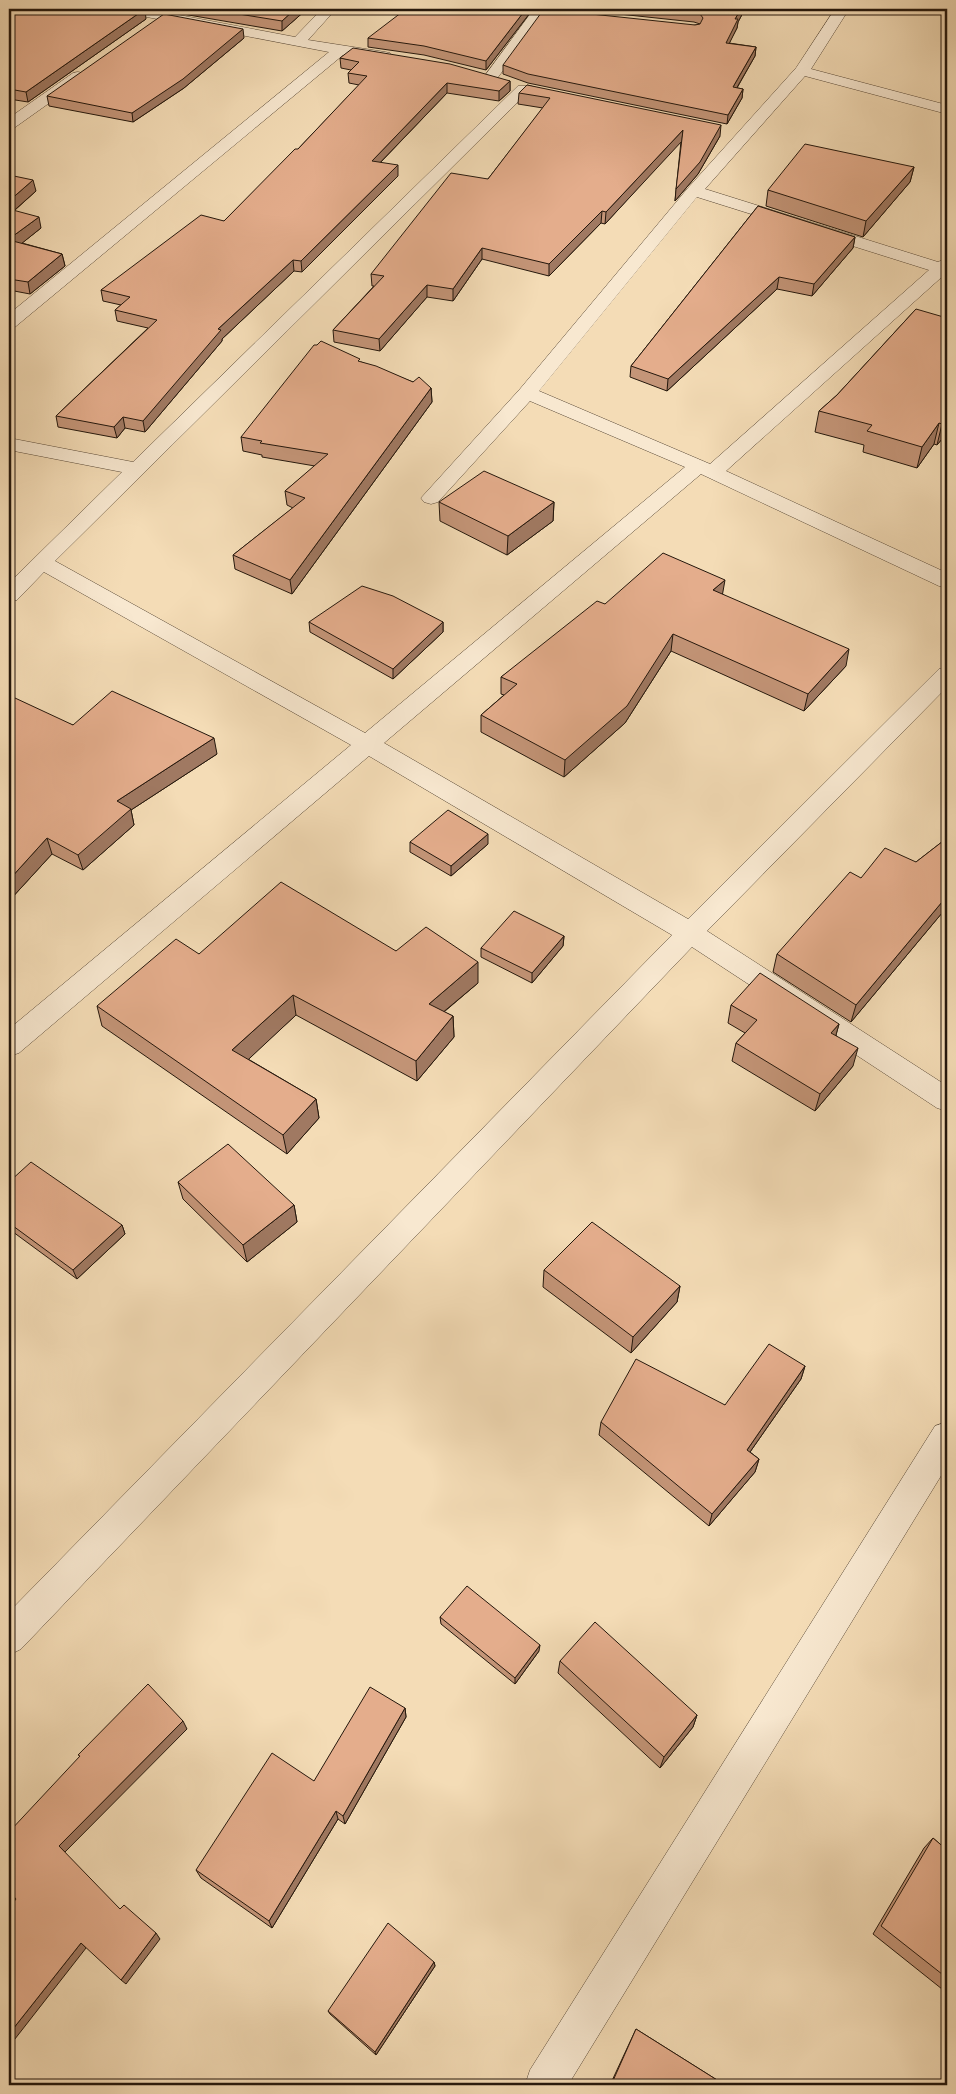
<svg xmlns="http://www.w3.org/2000/svg" width="956" height="2094" font-family="'IM FELL Double Pica',serif">
	<rect width="100%" height="100%" fill="#f4dcb6"/>
	<filter id="stains"><feTurbulence type="fractalNoise" baseFrequency=".004" numOctaves="4"/><feColorMatrix values="0 0 0 0 .2 0 0 0 0 .09 0 0 0 0 .02 0 0 0 .5 -.17"/></filter>
	<radialGradient id="worn" r=".72"><stop offset=".6" stop-color="#630" stop-opacity="0"/><stop offset="1" stop-color="#630" stop-opacity=".3"/></radialGradient>
	<g fill="none" stroke-linecap="round" stroke-linejoin="round">
		<defs>
			<path id="street" d="M119,9H147L295,37L322,9H336L308,40L385,52L390,53L392,56L390,59L385,60L343,55L15,327L9,328V314L329,52L126,13Z
				M534,9H548L496,80H486L484,77Z
				M835,9H849L811,69L947,105V114L805,76L705,189L938,262L947,258V275H944L726,471L947,573V587L939,586L701,474L384,743L688,919L939,669L947,667V687L707,931L947,1086V1111L937,1108L692,947L21,1649L9,1655V1612L672,935L369,756L19,1053L9,1056V1029L351,745L44,572L17,600L9,602V583L122,472L9,450V438L133,462L518,86H528L530,89L528,92L55,561L365,733L685,467L530,401L438,502L431,504L424,502L421,498L520,389L688,188L796,68ZM697,197L929,270L710,464L539,391Z
				M78,72L83,73L85,76L83,79L14,128L9,130V118L73,73Z
				M947,1422V1466L568,2085H525L530,2070L935,1426Z"/>
		</defs>
		<use href="#street" stroke="#584836" stroke-width="1"/>
		<use href="#street" fill="#f8e8d0" fill-rule="evenodd"/>
	</g>
	<path fill="#c49578" stroke="#24170c" d="M9,9L146,19L28,102L9,99Z
		M176,9H307L282,31L177,13Z
		M533,9L486,70L424,55L368,47V38Z
		M572,9H745L738,22L737,28L729,43L756,47L755,56L737,88L743,89L742,98L727,124L528,83L503,74V65L700,24L694,22Z
		M244,38L184,88L133,122L49,106L47,96Z
		M340,58L510,81V91L499,101L447,93L381,162L398,176L302,272L294,271L222,339V341L145,432L125,428L117,438L58,427L56,416L148,328L117,321L115,310L121,305L103,301L101,290L224,221L298,149L359,85L349,83L348,73L351,70L341,68Z
		M527,85L720,136L698,174L675,201L681,141L605,224L601,223L549,276L482,259L453,301L427,297L380,351L334,342L333,330L374,286H372L371,274L488,179L543,108L518,104L519,93Z
		M947,136V154L943,153Z
		M914,167L910,182L863,237L766,206L768,190Z
		M9,175L36,191L14,211L41,228L22,243L62,254L65,266L30,294L9,290Z
		M758,206L855,237L853,248L812,296L777,289L667,391L630,377L631,366Z
		M916,309L947,433L937,445L934,444L917,468L863,452L864,445L815,432L819,411L837,395Z
		M361,362L413,382L431,388L432,402L292,594L235,569L233,555L293,508L287,505L285,491L315,466L262,457V455L243,451L241,437Z
		M439,502H554L553,521L507,555L440,521Z
		M722,594L846,666L804,711L671,651L625,723L564,777L481,732V715L504,695L501,694V677L605,604Z
		M309,622H443V632L393,679L310,632Z
		M9,703L73,725L217,754L131,810L134,825L83,870L52,854L9,901Z
		M947,838V907L851,1022L773,972L777,954L861,878L916,862Z
		M410,842L488,844L451,876L410,852Z
		M564,936L563,946L532,983L481,957V948Z
		M396,951L478,983L444,1012L453,1016L454,1037L417,1081L296,1015L248,1059L316,1099L319,1118L287,1154L102,1026L97,1006L199,954Z
		M731,1005L839,1024L836,1035L853,1066L815,1111L732,1061L736,1043L745,1033L728,1023Z
		M9,1182L122,1225L125,1234L77,1279L9,1229V1230Z
		M178,1182L294,1205L297,1222L247,1262L183,1199Z
		M544,1270L680,1286L677,1302L631,1353L543,1287Z
		M805,1366L801,1379L750,1452L759,1459L755,1472L709,1526L599,1435L601,1422L725,1405Z
		M440,1617L539,1651L515,1684L441,1624Z
		M560,1661L697,1715L693,1727L660,1768L558,1673Z
		M405,1708L406,1717L345,1824L338,1819L272,1928L201,1878L196,1870L314,1781Z
		M933,1838L947,1850V1993L873,1934L924,1848Z
		M434,1962L435,1966L376,2055L330,2014L328,2011Z
		M636,2029L725,2085H610Z"/>
	<path fill="#a07962" stroke="#24170c" d="M145,9L146,19L28,102L26,92Z
		M295,9H307L282,31V21Z
		M526,9H533L486,70V61Z
		M741,9H745L738,22L737,28L725,52L726,43L735,19Z
		M243,29L244,38L184,88L133,122L132,113Z
		M756,47L755,56L732,96L733,87Z
		M510,81V91L499,101V91Z
		M447,83V93L372,171V161Z
		M743,89L742,98L727,124L728,115Z
		M721,125L720,136L698,174L675,201L676,189Z
		M683,130L682,141L605,224L606,212Z
		M398,165V176L302,272L301,261Z
		M914,167L910,182L863,237L866,221Z
		M33,180L36,191L9,215V201Z
		M602,211L601,223L549,276V264Z
		M39,217L41,228L11,252L9,244V239Z
		M855,237L853,248L812,296L814,284Z
		M482,248V259L453,301V289Z
		M62,254L65,266L30,294L28,282Z
		M293,260L294,271L222,339V341L145,432L143,421L218,329Z
		M779,277L777,289L667,391L668,379Z
		M427,285V297L380,351L379,339Z
		M431,388L432,402L292,594L290,580Z
		M123,417L125,428L117,438L114,427Z
		M947,418V433L937,445L942,424Z
		M939,423L934,444L917,468L922,447Z
		M554,502L553,521L507,555L508,536Z
		M725,580L722,597L713,590Z
		M443,622V632L393,679V669Z
		M673,634L671,651L625,723L564,777L565,760Z
		M849,649L846,666L804,711L808,694Z
		M214,738L217,754L131,810L134,825L83,870L78,855L117,801Z
		M488,834V844L451,876V866Z
		M47,838L52,854L9,901V880Z
		M947,896V907L851,1022L856,1005Z
		M564,936L563,946L532,983V973Z
		M478,962V983L429,1024V1004Z
		M293,995L296,1015L236,1071L232,1050Z
		M453,1016L454,1037L417,1081L416,1061Z
		M839,1024L834,1042L831,1033Z
		M858,1048L853,1066L815,1111L820,1094Z
		M316,1099L319,1118L287,1154L283,1135Z
		M294,1205L297,1222L247,1262L243,1245Z
		M122,1225L125,1234L77,1279L73,1270Z
		M680,1286L677,1302L631,1353L633,1337Z
		M805,1366L801,1379L743,1462L747,1450Z
		M759,1459L755,1472L709,1526L712,1514Z
		M540,1645L539,1651L515,1684V1678Z
		M405,1708L406,1717L345,1824L343,1816Z
		M697,1715L693,1727L660,1768L664,1757Z
		M183,1721L187,1729L65,1852L59,1846Z
		M336,1811L338,1819L272,1928L269,1921Z
		M156,1933L160,1939L126,1984L121,1980Z
		M81,1943L86,1948L11,2044L9,2043V2034Z
		M434,1962L435,1966L376,2055L375,2052Z"/>
	<path fill="#e4ad8c" stroke="#24170c" d="M9,9H145L26,92L9,89Z
		M208,9H295L282,21Z
		M406,9H526L486,61L424,46L368,38Z
		M544,9L695,25L700,24L703,18L700,14L653,9H741L735,19H738L726,43L756,47L733,87L743,89L728,115L528,74L503,65Z
		M164,14L243,29L183,79L132,113L47,96Z
		M353,48L450,64L510,81L499,91L447,83L372,161L398,165L301,261L293,260L218,329L221,330L143,421L123,417L114,427L56,416L157,320L115,310L130,297L101,290L201,215L224,221L295,149H298L367,76L348,73L359,62L340,58Z
		M527,85L721,125L700,162L676,189L683,130L606,212L602,211L549,264L482,248L453,289L427,285L379,339L333,330L384,276L371,274L451,173L488,179L550,98L519,93Z
		M805,144L914,167L866,221L768,190Z
		M9,175L33,180L9,201Z
		M758,206L855,237L814,284L779,277L668,379L631,366Z
		M9,209L39,217L9,239Z
		M9,240L62,254L28,282L9,279Z
		M916,309L947,318V418L942,424L939,423L922,447L867,431L872,425L819,411L837,395Z
		M321,341L360,359L358,361L376,366L413,382L419,377L431,388L290,580L233,555L305,498L285,491L328,454L260,443L262,441L241,437L314,345H317Z
		M484,471L554,502L508,536L439,502Z
		M663,553L725,580L713,590L849,649L808,694L673,634L627,706L565,760L481,715L517,684L501,677L597,601L605,604Z
		M362,586L393,596L443,622L393,669L309,622Z
		M112,691L214,738L117,801L131,809L78,855L47,838L9,880V703L15,698L73,725Z
		M448,810L488,834L451,866L410,842Z
		M947,838V896L856,1005L777,954L850,872L861,878L885,848L916,862Z
		M281,882L396,951L426,927L478,962L429,1004L453,1016L416,1061L293,995L232,1050L316,1099L283,1135L97,1006L176,939L199,954Z
		M514,911L564,936L532,973L481,948Z
		M760,973L839,1024L831,1033L858,1048L820,1094L736,1043L757,1020L731,1005Z
		M228,1144L294,1205L243,1245L178,1182Z
		M31,1162L122,1225L73,1270L9,1223V1182Z
		M592,1222L680,1286L633,1337L544,1270Z
		M769,1344L805,1366L747,1450L759,1459L712,1514L601,1422L636,1359L725,1405Z
		M467,1586L540,1645L515,1678L440,1617Z
		M595,1622L697,1715L664,1757L560,1661Z
		M148,1684L183,1721L59,1846L120,1909L124,1905L156,1933L121,1980L81,1943L9,2034V1908L16,1899L9,1891V1832L80,1756L78,1755Z
		M370,1687L405,1708L343,1816L336,1811L269,1921L196,1870L272,1753L314,1781Z
		M933,1838L947,1850V1978L881,1926Z
		M388,1923L434,1962L375,2052L328,2011Z
		M636,2029L725,2085H615L612,2083Z"/>
	<rect width="956" height="2094" fill="none" stroke="#f4dcb6" stroke-width="30"/>
	<rect x="10" y="10" width="936" height="2074" fill="none" stroke="#24170c" stroke-width="2.5"/>
	<rect x="15" y="15" width="926" height="2064" fill="none" stroke="#24170c"/>
	<rect width="100%" height="100%" filter="url(#stains)"/>
	<rect width="100%" height="100%" fill="url(#worn)"/>
</svg>
